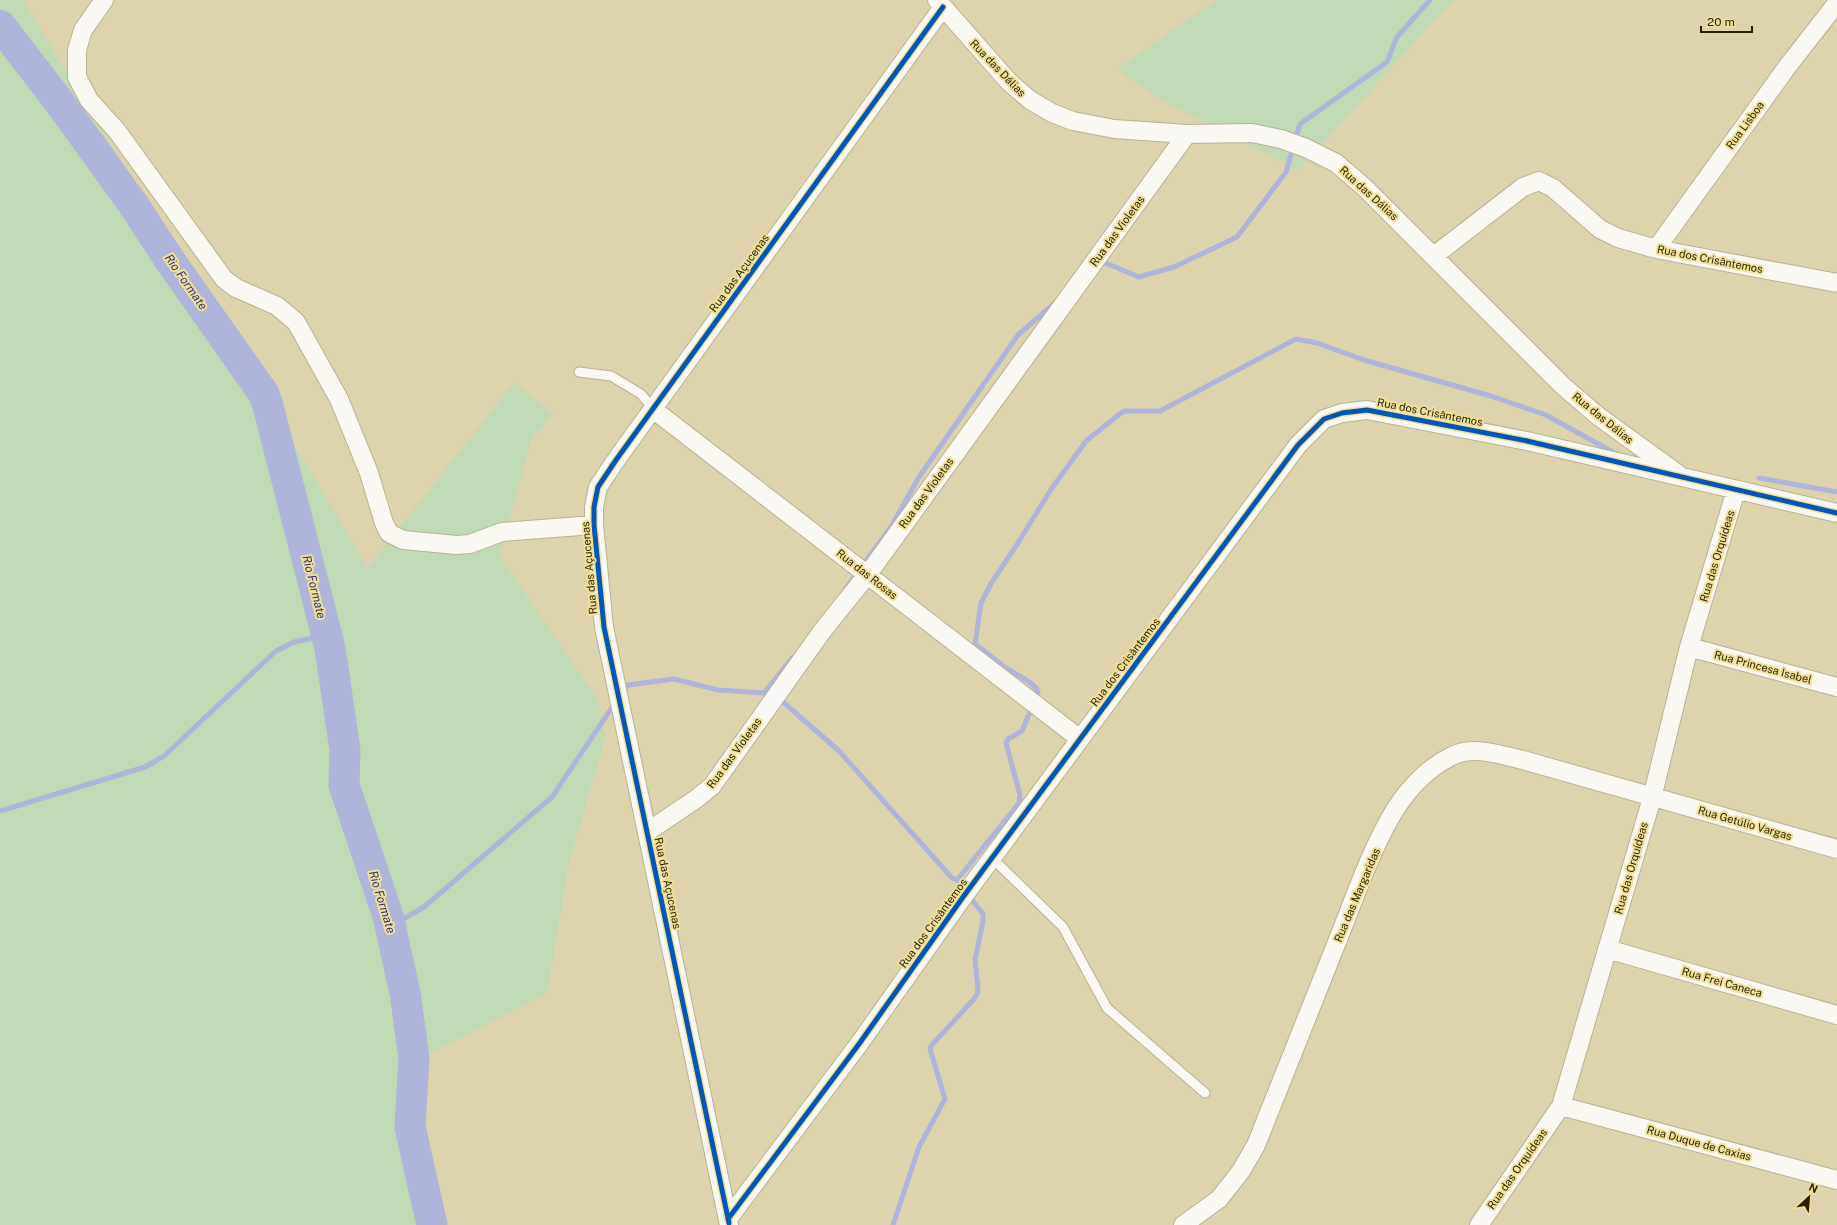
<svg xmlns="http://www.w3.org/2000/svg" width="1837" height="1225" font-family="'Public Sans',sans-serif">
	<rect width="100%" height="100%" fill="#ddd3ac"/>
	<path fill="#bfdab4" d="M0,0H23L347,532L367,569L514,383L553,414L530,442L500,557L597,699L605,738L568,867L547,993L417,1060L441,1225H0Z
		M1216,0H1453L1298,170L1164,101L1117,69Z"/>
	<g fill="none" stroke-linecap="round" stroke-linejoin="round">
		<path stroke="#aeb4da" stroke-width="5" d="M1101,261L1139,277L1174,267L1237,237L1286,172L1300,124L1387,62L1397,37L1430,0
			M1759,478L1837,492
			M846,588L891,527L919,477L1018,335L1057,301
			M622,693L628,685L674,679L718,690L764,693L782,701L839,751L952,878L957,880L964,889
			M764,693L792,658
			M1035,700L1038,692C1035,682 1011,672 1003,666C993,658 985,651 975,644L981,603L992,582L1016,546L1052,488L1086,441L1121,413L1125,411H1160L1296,339L1317,343L1364,360L1491,396L1546,415L1618,455
			M0,811L145,767L164,756L276,651L294,642L327,635
			M957,880L1019,803L1020,795L1006,743L1008,739L1022,731L1032,707
			M391,926L424,907L552,797L615,703
			M893,1225L919,1147L945,1099L930,1049L931,1046L974,999L977,994L978,989L975,960L983,921V914L969,896"/>
		<path stroke="#aeb4da" stroke-width="31" d="M0,25L57,99L133,204L171,262L264,394L268,406L330,648L345,750L344,785L388,916L405,993L414,1058L410,1127L432,1225"/>
		<defs>
			<path id="lane" d="M579,372L611,376L641,394L654,410
				M992,858L1063,927L1107,1008L1205,1093"/>
			<path id="street" d="M104,0L83,30L77,50V77L89,100L117,131L224,279L236,288L277,306L296,322L339,399L369,473L384,523L389,533L403,540L457,545L470,544L502,532L594,525
				M937,0L1009,82L1030,100L1052,113L1073,121L1114,129L1187,134L1252,133L1281,139L1306,148L1336,163L1364,187L1563,386L1598,416L1678,474
				M1656,249L1787,67L1837,3
				M1435,255L1523,187L1539,181L1553,188L1600,229L1618,238L1656,249L1837,283
				M654,410L1080,739
				M1689,647L1837,687
				M647,832L696,799L712,786L823,630L868,574L1187,134
				M1607,949L1837,1015
				M1561,1106L1837,1180
				M728,1219L859,1044L963,897L1298,445L1324,419L1342,413L1367,410L1527,441L1837,513
				M729,1225L604,627L594,525V507L598,487L616,460L943,7
				M1183,1225L1219,1199L1241,1171L1256,1145C1283,1078 1310,1010 1337,942C1353,902 1368,858 1389,820C1403,794 1425,769 1452,756C1473,745 1501,755 1523,760L1837,849
				M1479,1225L1561,1106L1652,798L1689,647L1736,490"/>
		</defs>
		<use href="#lane" stroke="#b9b193" stroke-width="11"/>
		<use href="#street" stroke="#b9b193" stroke-width="20"/>
		<use href="#lane" stroke="#faf8f3" stroke-width="9"/>
		<use href="#street" stroke="#faf8f3" stroke-width="18"/>
		<defs>
			<path id="cycleway" d="M728,1219L859,1044L963,897L1298,445L1324,419L1342,413L1367,410L1527,441L1837,513
				M729,1223L604,627L594,525V507L598,487L616,460L943,7"/>
		</defs>
		<use href="#cycleway" stroke="#f1e098" stroke-width="8"/>
		<use href="#cycleway" stroke="#0057b8" stroke-width="5"/>
	</g>
	<g text-anchor="middle" stroke-width="4" stroke-linejoin="round" paint-order="stroke">
		<g font-size="11" fill="#261f02" stroke="#f1e098">
			<text transform="translate(998 68) rotate(46)" y="4">Rua das Dálias</text>
			<text transform="translate(1745 125) rotate(-54)" y="4">Rua Lisboa</text>
			<text transform="translate(1369 193) rotate(42)" y="4">Rua das Dálias</text>
			<text transform="translate(1117 231) rotate(-54)" y="4">Rua das Violetas</text>
			<text transform="translate(1710 259) rotate(11)" y="4">Rua dos Crisântemos</text>
			<text transform="translate(739 273) rotate(-54)" y="4">Rua das Açucenas</text>
			<text transform="translate(1430 412) rotate(11)" y="4">Rua dos Crisântemos</text>
			<text transform="translate(1603 418) rotate(39)" y="4">Rua das Dálias</text>
			<text transform="translate(926 493) rotate(-54)" y="4">Rua das Violetas</text>
			<text transform="translate(1717 556) rotate(-73)" y="4">Rua das Orquídeas</text>
			<text transform="translate(589 568) rotate(-95)" y="4">Rua das Açucenas</text>
			<text transform="translate(867 574) rotate(38)" y="4">Rua das Rosas</text>
			<text transform="translate(1125 662) rotate(-53)" y="4">Rua dos Crisântemos</text>
			<text transform="translate(1763 667) rotate(15)" y="4">Rua Princesa Isabel</text>
			<text transform="translate(734 753) rotate(-54)" y="4">Rua das Violetas</text>
			<text transform="translate(1745 823) rotate(16)" y="4">Rua Getúlio Vargas</text>
			<text transform="translate(1631 868) rotate(-74)" y="4">Rua das Orquídeas</text>
			<text transform="translate(668 883) rotate(78)" y="4">Rua das Açucenas</text>
			<text transform="translate(1357 895) rotate(-67)" y="4">Rua das Margaridas</text>
			<text transform="translate(933 923) rotate(-54)" y="4">Rua dos Crisântemos</text>
			<text transform="translate(1722 982) rotate(16)" y="4">Rua Frei Caneca</text>
			<text transform="translate(1699 1143) rotate(15)" y="4">Rua Duque de Caxias</text>
			<text transform="translate(1517 1169) rotate(-55)" y="4">Rua das Orquídeas</text>
		</g>
		<g font-size="12" font-style="italic" fill="#2d2e80" stroke="#f1e098">
			<text transform="translate(186 282) rotate(55)" y="4">Rio Formate</text>
			<text transform="translate(314 587) rotate(76)" y="4">Rio Formate</text>
			<text transform="translate(382 902) rotate(73)" y="4">Rio Formate</text>
		</g>
	</g>
	<g transform="translate(1809 1197) rotate(26)" stroke="#f1e098" stroke-width="3" paint-order="stroke">
	<path d="M0-3L7 15L0 10L-7 15Z" fill="#261f02"/>
	<text y="-6" font-size="11" font-weight="bold" text-anchor="middle" fill="#261f02">N</text>
	</g>
	<path d="M1701 26v6h51v-6" fill="none" stroke="#261f02" stroke-width="2"/>
	<text x="1707" y="26" font-size="12" fill="#261f02" stroke="#f1e098" stroke-width="3" paint-order="stroke">20 m</text>
</svg>
